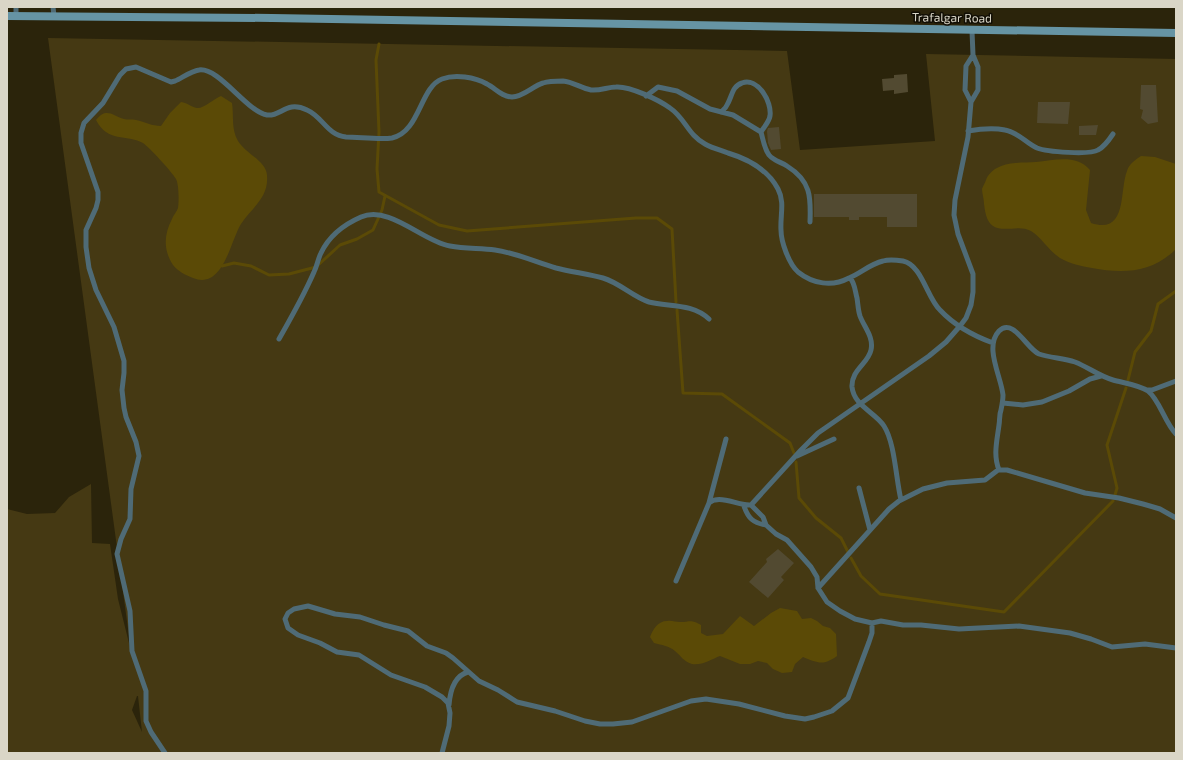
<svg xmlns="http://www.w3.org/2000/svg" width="1183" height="760" font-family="'Exo 2',sans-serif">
	<rect width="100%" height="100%" fill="#2b240b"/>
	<path fill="#453913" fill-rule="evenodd" d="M48,38L787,51L800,150L935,141L926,54L1176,59V753H7V509L27,514L55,513L69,497L91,484L92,543L110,544L118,599L131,651ZM137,696H138L142,732L132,710Z"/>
	<path fill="#5b4a06" d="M221,96L232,103C234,116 231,129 238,141C245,153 266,161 267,175C269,198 252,207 241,224C230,242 223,290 193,278C185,275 178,271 173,265C163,250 164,234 172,219C173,215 177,212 178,208C179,201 179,185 176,179C172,172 149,147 143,143C126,134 108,143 96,120C106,107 112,115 124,119C127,120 132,119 136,120C145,122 152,126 161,126L170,113L181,102C188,103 191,107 197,108C203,109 214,99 221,96Z
		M1141,156L1155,157L1176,164V249C1152,273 1123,274 1092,268C1081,266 1070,264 1060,258C1049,251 1042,238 1031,231C1019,224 1004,233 993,226C986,221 985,211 984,204C984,199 982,193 982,189C983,186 985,183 986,180C994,161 1019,163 1036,162C1055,160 1077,154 1090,170L1086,210L1091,223C1128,235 1119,191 1127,171C1129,164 1135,160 1141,156Z
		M780,608L797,611L802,619L811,618L817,621L823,626L830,628L836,634L837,656C823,666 818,663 803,657L795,664L792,672L782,673L773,669L767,663L758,661L750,664H740L720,656C712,659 701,666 692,664C684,662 681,656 675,651C669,646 662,645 654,643L650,637C653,629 658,621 667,621C671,620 676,622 680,622C690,622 691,619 701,625V633L707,636L723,634L740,616L754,626L771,613Z"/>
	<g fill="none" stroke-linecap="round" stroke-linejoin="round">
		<path stroke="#5b4a06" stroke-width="3" d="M379,44L376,60L379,132L377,169L379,192L439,225L467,231L636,218H657L672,229L676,302
			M222,266L234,263L251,266L269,275L289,274L316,267L340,245L357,239L373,230L382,210L385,196
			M677,310L683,393L722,394L790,443L794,453
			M1128,380L1135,352L1151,331L1158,304L1176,291
			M796,462L799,498L816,518L841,538L848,552
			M1115,495L1117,488L1107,445L1126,388
			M851,558L861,576L880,594L1004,612L1113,501"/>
	</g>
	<path fill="#524a31" d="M907,74L908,92L894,94V90L883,91L882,79L894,78V75Z
		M1141,85H1156L1158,122L1148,124L1141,118L1143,110L1140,109Z
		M1038,102H1070L1068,124L1037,123Z
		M1098,125L1096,135H1079V126Z
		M779,127L781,149L771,150L768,143L767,131L768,128Z
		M814,194H917V227H887V217H859V220H849V217H814Z
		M778,549L794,563L781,577L784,580L768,598L749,582L767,562L766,559Z"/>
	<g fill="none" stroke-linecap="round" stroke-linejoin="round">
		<path stroke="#4f6b76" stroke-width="5" d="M16,7V16
			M53,7L54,16
			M646,96L658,87L677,91L710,109L733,115L761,132C763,139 764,148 769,155C774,161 781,162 787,166C811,181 811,197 810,222
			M971,102L965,90L966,66L973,55L972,31
			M721,112C723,110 726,108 727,105C732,97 732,86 742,83C758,77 772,102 770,116C769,122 764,127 761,132
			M968,131C980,129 994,128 1005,130C1018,132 1026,143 1037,148C1047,152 1090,155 1098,150C1104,147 1109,140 1113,134
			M850,278C855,283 855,291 857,298C858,304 858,310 860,316C864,327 874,337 871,350C868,364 851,370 852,387C854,406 875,412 884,426C895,443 896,480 901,500
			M279,339C291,318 304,295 314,272C317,266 318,259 321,253C329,236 345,224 361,217C390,205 422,241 450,246C465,249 480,248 495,250C516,253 536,262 556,268C572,272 588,274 603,278C620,283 633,297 649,302C669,307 692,303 709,319
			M1147,390H1152L1176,381
			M1003,403L1023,405L1042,402L1069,391L1090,379L1101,376
			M797,456L834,439
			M999,470C993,455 997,441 999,425C1000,420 999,415 1001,410C1002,405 1003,400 1003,395C1001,376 984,347 999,331C1013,317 1027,349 1039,354C1051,358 1063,358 1075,362C1088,367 1099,376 1113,380C1124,383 1139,385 1148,391C1159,399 1165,423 1176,434
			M859,488L870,530
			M709,503L726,439
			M751,505L763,517L766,525L776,534L787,540L811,567L817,577L818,588L827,602L840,611L855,619L872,623L881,621L903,625H921L959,629L1019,626L1070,633L1091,639L1112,647L1145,644L1176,648
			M744,506C748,518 753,523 766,525
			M676,581L709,503C711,502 713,500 715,500C726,497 739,506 751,505L801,450L818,433L929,356L946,342L960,326L966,318L971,305L973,292V274L958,234L954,215L955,200L968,137L971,102L978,90V67L973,55
			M818,588L889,509L899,501L923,489L947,483L985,480L998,470H1007L1085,493L1119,498L1143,504L1160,509L1176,518
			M449,705C450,692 454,676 468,672
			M165,753L151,732L146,721V691L132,651L130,611L117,554L121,539L130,519L131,489L139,456L136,442L126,417L124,408L122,390L124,373V361L114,327L96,290L89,268L86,247V230L96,208L98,200V192L81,143V133L84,123L103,103L120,75L126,69L136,67L171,82L175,81C182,78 191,71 199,70C219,67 246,111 267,115C281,117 286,100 307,110C323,117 327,135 346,137C359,137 380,140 392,138C420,132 420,87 442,79C455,74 475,77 487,84C495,88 502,97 512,97C523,97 533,86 543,83C549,81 557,81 563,81C573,82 581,88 591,90C600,91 608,87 616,87C630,86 659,100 670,108C685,118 688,135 705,144C712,148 720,150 728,153C748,159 768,170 778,189C785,202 780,216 781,230C781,242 789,264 798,272C813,284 832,287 849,278C861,273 870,264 883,261C889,259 897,260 903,261C922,265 927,298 940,310C954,325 974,336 993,343
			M442,753L449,726L450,713L448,703L442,697L425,687L391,675L359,655L337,652L320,643L298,635L288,628L285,619L288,613L294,609L308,606L335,614L360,617L384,625L408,631L427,646L446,653L453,658L479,681L498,690L517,702L555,711L585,721L600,724H613L632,722L691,701L706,699L739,704L785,716L805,719L814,717L832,711L848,698L869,642L872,633V623"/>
		<path stroke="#6694a4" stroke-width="8" d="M7,16L272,18L1176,33"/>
	</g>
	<g text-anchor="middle" stroke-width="3" stroke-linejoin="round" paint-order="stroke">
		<g font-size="12" fill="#dad6c7" stroke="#110e05">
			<text transform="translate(952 18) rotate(1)" y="4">Trafalgar Road</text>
		</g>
	</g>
	<rect width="1183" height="760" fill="none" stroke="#dad6c7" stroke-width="16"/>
</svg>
